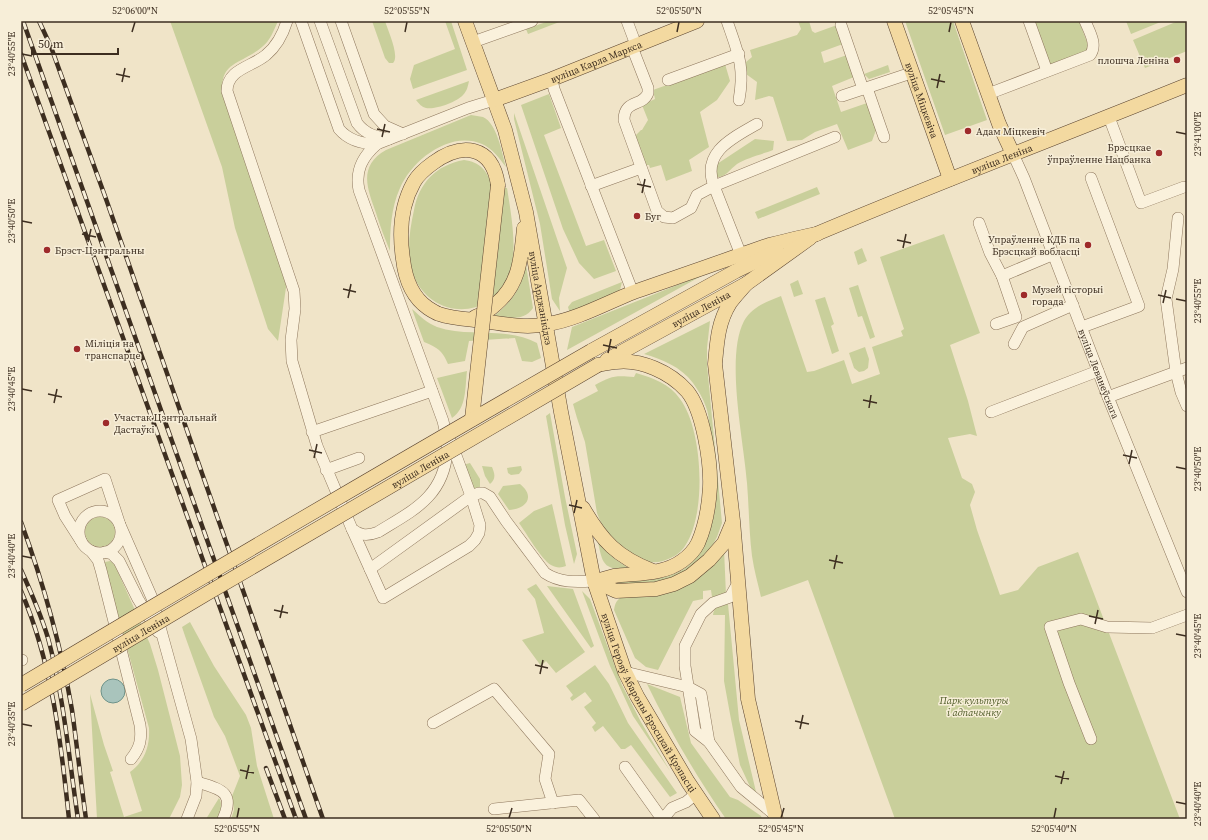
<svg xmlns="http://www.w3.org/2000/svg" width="1208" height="840" font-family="'Source Serif 4',serif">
	<rect width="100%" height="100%" fill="#f0e4c8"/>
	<path fill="#c9cf9b" d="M170,21H278C274,30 270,41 262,47C238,67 215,61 225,102L287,281L278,341L268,329L235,228L222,167Z
		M372,21H385C388,31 400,56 393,63H389L385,58Z
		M445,21H451L467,70L413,89L410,79L414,65L455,49Z
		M549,21H562L528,34L526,29Z
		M798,21H809L812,31L815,33L837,25L843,44L821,52L824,63L847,55L854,77L832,86L841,112L867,103L876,130L872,141L848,150L837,124L815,132L802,140L787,141L773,97L769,96L755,100L757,82L746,74V62L752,57L750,50L797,35L801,29Z
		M905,21H953L987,120L945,135Z
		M1033,21H1079L1090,50L1050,65Z
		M1126,21H1163L1131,34Z
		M1178,21H1187V51L1145,68L1133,40Z
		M725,64L730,81L717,100L700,112L709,147L689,160L692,171L666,181L661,165L650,168L649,165H644L634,137L641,130H642L648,120L642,105L655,99L653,90Z
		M888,65L890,72L869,79L864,74Z
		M469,81C468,86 467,91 463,95C457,102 435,110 426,108C422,107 419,104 416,100Z
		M549,94L561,128L544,135L586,246L604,240L616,271L594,279L579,263L563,229L521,105Z
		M514,113L567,268L559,298L560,311L552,299L540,224L514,119Z
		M471,115C475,116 479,116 483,117C497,123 502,153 506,167C499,158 493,149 482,144C450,130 412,160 400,188C391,208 390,230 390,251C385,239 380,226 376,213C367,188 358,166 386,150Z
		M755,139L774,141L773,150C763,154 746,158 737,164C729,170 725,179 713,177L717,164Z
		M464,160C480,162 487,170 492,186L507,188C511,213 519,255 508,278C490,318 437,320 416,281C405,259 409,233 414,210C419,183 436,165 464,160Z
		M817,187L820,194L758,219L755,212Z
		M944,234L980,333L950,345L968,401L977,436L970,434L948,438L962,478L972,484L975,492L970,505L977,530L1000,595L1018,590L1038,567L1078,552L1180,819H895L808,580L761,597C758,584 754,570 752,556C749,532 749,507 747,483C744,442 725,357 744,321C752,307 766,302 781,296L807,372L814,371L844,360L852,384L880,374L872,347L903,336L901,331L904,329L880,257Z
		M862,248L867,261L858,265L854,252Z
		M526,265L533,308C524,322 507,317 493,317C513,300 520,291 526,265Z
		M705,274L567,350L572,327Z
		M798,280L803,294L794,297L790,284Z
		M622,282L619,294L570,314L568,307L572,302Z
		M858,285L875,337L870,339L862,316L858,317L849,288Z
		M825,297L834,324L831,326L839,351L832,354L815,300Z
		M412,309C420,316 427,323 437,327C469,338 506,326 537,343L541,358L532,362L522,361L515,338L469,341L465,361L448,364C442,350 438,348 424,342Z
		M710,321L707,348V365L722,523L717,537L709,552L686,573L656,584L616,585L613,583L616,581C638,580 664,582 684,569C703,557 711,531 715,509C719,487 713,447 709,425C709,419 708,412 706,407C703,398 698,390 693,383C681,367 662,359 644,354Z
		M865,347L869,359L868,368L864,371L859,372L854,368L849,353Z
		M467,371C465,387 467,408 452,418L437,378Z
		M636,373C653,378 670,384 680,399C703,429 707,514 685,546C680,554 672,558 663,561C649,565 637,559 627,551C614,540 602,529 597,513L585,442L577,418L573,404L598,391L595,385C611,376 615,375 634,377Z
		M550,413L565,497L577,554L574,564L565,525L546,416Z
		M470,463L480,479V488L474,489L463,465Z
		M482,466L492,467C495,474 496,479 490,484L485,476Z
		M521,466L522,470L519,474L511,475L508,473L507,468Z
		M520,484C536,497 526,509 509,510L498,494L503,486Z
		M552,504L566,566C561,568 556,568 551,565C541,559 527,534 519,523L534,511Z
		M85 532a15 15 0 1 1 30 0a15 15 0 1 1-30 0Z
		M598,542L615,559L631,570V571C605,568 603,568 598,542Z
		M724,549L726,595L712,597L711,590L703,591V599L693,601L658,670L646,667L635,658L614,610C615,604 616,601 621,597L661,594Z
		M110,561L114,563L150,644L158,670L180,756L182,785L180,797L169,819H97L90,694L104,745L113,771L110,772L124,817L142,811L130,772C145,761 150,746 149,728L106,571L105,562Z
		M536,584L585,652L556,673L546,661L541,666L522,640L544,633L535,599L527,589Z
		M547,586L573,589L594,646L591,648Z
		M582,591L590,599L622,685L641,722L670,771L633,716L610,666Z
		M728,604L739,720L757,796L752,791L740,765L730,714L724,681L725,615H713C714,606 720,605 728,604Z
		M190,622L214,666L246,715L251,728L257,766L274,819H231L234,810L232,796L240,776L225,736L214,717L185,636L182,627Z
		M595,665L609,684L628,723L677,793L670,797L631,745L625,749H621L603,726L595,732L592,727L596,723L584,707L592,701L585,692L572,701L570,698L573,695L566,686Z
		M647,684L680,697L691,743L730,797L738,800L761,816L762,819H726C696,776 670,731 647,684Z
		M219,798C223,805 221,812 218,819H206Z"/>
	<path fill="#a9c4bc" stroke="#6f938a" d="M101 691a12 12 0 1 1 24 0a12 12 0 1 1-24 0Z"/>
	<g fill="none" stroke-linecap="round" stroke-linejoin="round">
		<defs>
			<g id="minor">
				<path d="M287,21C283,34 277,46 266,55C252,67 227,69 227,91L294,291L295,309L291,340L292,361L317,446L352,529C360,536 368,536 378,532C412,511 444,497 447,451C448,441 445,430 443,421L359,190C355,171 362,157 377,144L468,108L494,100"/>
				<path d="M301,21L339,129C349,141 362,144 377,144"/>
				<path d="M320,21L357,123C365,134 376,137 389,139"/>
				<path d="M341,21L374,114L385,126L403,134"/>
				<path d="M627,21L636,45"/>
				<path d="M727,21C738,53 745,66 739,100"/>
				<path d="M1029,21L1047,71"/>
				<path d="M841,25L863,89"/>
				<path d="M473,42L532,21"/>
				<path d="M632,47L648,88V93C643,107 624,99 624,120L657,211L664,217L673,218L691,208L697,195L714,186C701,152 733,138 757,124"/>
				<path d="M552,79L554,89L633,293"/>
				<path d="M668,80L739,54"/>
				<path d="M867,88L884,137"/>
				<path d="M988,94L1090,55C1098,45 1089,31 1085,21"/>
				<path d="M842,96L911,73"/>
				<path d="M1109,117L1141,203L1184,187"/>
				<path id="s1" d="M1013,154L1024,178L1108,397L1187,592"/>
				<path d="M591,186L641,168"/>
				<path d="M1178,218L1173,269L1166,299L1176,372L1181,392L1187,406"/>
				<path d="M979,223L990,253L1002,276L1052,255"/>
				<path d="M741,263V255L714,186L835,137"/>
				<path d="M996,324L1016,317L1002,276"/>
				<path d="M1082,327L1139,306L1091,178"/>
				<path d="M1014,344L1023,327L1073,305"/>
				<path d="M1108,397L1187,368"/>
				<path d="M991,412L1098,371"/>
				<path d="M312,432L432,391"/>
				<path d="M326,470L359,458"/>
				<circle cx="100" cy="532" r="21"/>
				<path d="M352,529L383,598L469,546L475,540L479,533L480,525L471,496L451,442"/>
				<path d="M81,541L65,516L58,500L105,479L120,525L152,598L191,739L197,782L196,796L187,819"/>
				<path d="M91,551L98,560L101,570L140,725C142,739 140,748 131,759"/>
				<path d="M105,552L112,554L119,561L138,599L158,632"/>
				<path d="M370,569L471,496L479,493H483L490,497L506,521L545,573C560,583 576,582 594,581"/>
				<path d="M738,583L730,597L713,603L701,614L685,646V666L695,731L709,742L741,787L775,815"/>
				<path d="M21,660H22"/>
				<path d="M625,672L688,687L701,694L709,742"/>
				<path d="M433,723L494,689L549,754L545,779L553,803"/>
				<path d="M1091,739L1069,683L1050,627L1081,619L1107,627L1152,628L1187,615"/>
				<path d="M625,767L662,819"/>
				<path d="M197,782C219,789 236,791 223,819"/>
				<path d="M494,809L579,800L594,819"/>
				<path d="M663,819L672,808L686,802L696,794"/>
			</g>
			<g id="major">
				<path id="s2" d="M465,21L505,130L526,212L561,412L594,581L625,672L637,696L688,782L713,819"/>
				<path id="s3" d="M894,21L950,179"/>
				<path d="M962,21L999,124L1013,154"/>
				<path id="s4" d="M494,100L552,79L697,21"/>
				<path d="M498,185C492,145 462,142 433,163C426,168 418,175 414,182C401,205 399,233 403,259C405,277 412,297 428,308C431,310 436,313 439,314C450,318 464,319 475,320C499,323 524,329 548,324C578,319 606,303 634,292C668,280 701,269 734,257C746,253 757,249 769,245C785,241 801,237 817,234"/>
				<path id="s5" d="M809,237C934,184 1061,136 1187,85"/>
				<path d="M746,284C741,290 735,296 730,303C718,322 717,342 715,364L733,521L748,699L776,819"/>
				<path d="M475,317C483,314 490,310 496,304C520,284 521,257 524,228"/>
				<path d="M591,351L736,271L777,251"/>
				<path id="s6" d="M607,360L746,284L810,238"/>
				<path d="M583,508C602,541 617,557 653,571"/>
				<path d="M594,581C600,580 607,578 614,576C636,573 663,575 682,561C689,556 694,551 698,543C705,527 709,505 710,487C711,462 703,410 687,391C670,372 641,359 616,362C610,362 604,364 598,365"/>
				<path d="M594,581L616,591L656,589L674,584L690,576L709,560L724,543L732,524"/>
			</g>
		</defs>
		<use href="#minor" stroke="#8d765c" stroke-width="12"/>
		<use href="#major" stroke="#5b4430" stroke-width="15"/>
		<use href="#minor" stroke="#faf1dc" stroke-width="11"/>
		<use href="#major" stroke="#f3d9a0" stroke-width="14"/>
		<defs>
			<path id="rail" d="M23,21L306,819
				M39,21L51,47L106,199L323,819
				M21,54L296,819
				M21,522C43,582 61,646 72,710C77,746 81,783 86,819
				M21,570C31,592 41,615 48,638C64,697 69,759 78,819
				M21,591C52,662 61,742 69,819
				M266,768L285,819"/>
		</defs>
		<use href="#rail" stroke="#3d2e20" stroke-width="4.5"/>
		<use href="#rail" stroke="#f7eed8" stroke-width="3" stroke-dasharray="9" stroke-linecap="butt"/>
		<defs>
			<g id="major-bridge">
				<path d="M472,419L498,185"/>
				<path d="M21,685C210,572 400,461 591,351"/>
				<path id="s7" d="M21,704L206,594L598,365"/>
			</g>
		</defs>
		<use href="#major-bridge" stroke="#5b4430" stroke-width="15" stroke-linecap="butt"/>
		<use href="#major-bridge" stroke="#f3d9a0" stroke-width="14"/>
	</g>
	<path fill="none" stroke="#3d2e20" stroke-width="1.5" d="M132,32L135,22M405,32L407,22M677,32L679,22M949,32L951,22M22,54L32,56M116,74L130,77M931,79L945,82M122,82L125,68M937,88L940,74M377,129L390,132M1176,132L1186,134M382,137L385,124M637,184L651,187M642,193L645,179M22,221L32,223M82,234L96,237M897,240L911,243M88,242L91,229M903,248L906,234M343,289L356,292M1158,295L1171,298M348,298L351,284M1176,299L1186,301M1163,303L1166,290M603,345L617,348M608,353L611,339M22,389L32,391M48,394L62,397M863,400L877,403M54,403L57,389M869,408L871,395M309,450L322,453M1123,455L1137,458M314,458L317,444M1129,464L1132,450M1176,467L1186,469M569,505L582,508M574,513L577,500M22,556L32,558M829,560L843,563M834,569L837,555M274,610L288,613M1089,616L1103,619M280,618L283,605M1095,624L1098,610M1176,634L1186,636M535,665L548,668M540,674L543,660M795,721L809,724M22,724L32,726M800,729L803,715M240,770L254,773M1055,776L1069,779M246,779L249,765M1061,784L1064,771M1176,802L1186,804M237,818L239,808M509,818L512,808M781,818L784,808M1054,818L1056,808"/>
	<g fill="#9e2a2b" stroke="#f7eed8" stroke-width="1.5">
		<circle cx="1177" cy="60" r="4"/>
		<circle cx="968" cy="131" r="4"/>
		<circle cx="1159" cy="153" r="4"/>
		<circle cx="637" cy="216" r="4"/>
		<circle cx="1088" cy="245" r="4"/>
		<circle cx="47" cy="250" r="4"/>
		<circle cx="1024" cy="295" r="4"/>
		<circle cx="77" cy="349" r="4"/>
		<circle cx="106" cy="423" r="4"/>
	</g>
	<g text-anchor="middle" stroke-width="3" stroke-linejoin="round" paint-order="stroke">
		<g font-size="10" fill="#3d2e20" stroke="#f7eed8" text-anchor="start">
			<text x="1169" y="64" text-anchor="end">плошча Леніна</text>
			<text x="976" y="135">Адам Міцкевіч</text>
			<text x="1151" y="151" text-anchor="end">Брэсцкае<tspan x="1151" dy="12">ўпраўленне Нацбанка</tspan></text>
			<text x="645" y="220">Буг</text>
			<text x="1080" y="243" text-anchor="end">Упраўленне КДБ па<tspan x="1080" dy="12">Брэсцкай вобласці</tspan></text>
			<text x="55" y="254">Брэст-Цэнтральны</text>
			<text x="1032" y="293">Музей гісторыі<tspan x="1032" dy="12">горада</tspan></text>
			<text x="85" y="347">Міліція на<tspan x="85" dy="12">транспарце</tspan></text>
			<text x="114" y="421">Участак Цэнтральнай<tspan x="114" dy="12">Дастаўкі</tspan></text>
		</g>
		<g font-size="10" fill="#3d2e20" stroke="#f7eed8">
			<text dy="4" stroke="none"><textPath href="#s4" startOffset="109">вуліца Карла Маркса</textPath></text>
			<text dy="4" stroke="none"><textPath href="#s3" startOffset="84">вуліца Міцкевіча</textPath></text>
			<text dy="4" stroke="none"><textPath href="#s5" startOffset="208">вуліца Леніна</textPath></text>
			<text dy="4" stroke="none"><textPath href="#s2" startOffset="288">вуліца Арджанікідзэ</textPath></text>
			<text dy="4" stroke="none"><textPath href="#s6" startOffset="107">вуліца Леніна</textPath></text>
			<text dy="4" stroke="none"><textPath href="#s1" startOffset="236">вуліца Леванеўскага</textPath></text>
			<text dy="4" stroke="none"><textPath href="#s7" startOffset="463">вуліца Леніна</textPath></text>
			<text dy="4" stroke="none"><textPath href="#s7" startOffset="139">вуліца Леніна</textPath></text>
			<text dy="4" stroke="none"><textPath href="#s2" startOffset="710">вуліца Герояў Абароны Брэсцкай Крэпасці</textPath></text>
		</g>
		<g font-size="10" font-style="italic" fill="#4d5a26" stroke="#f7eed8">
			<text x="974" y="704">Парк культуры<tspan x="974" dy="12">і адпачынку</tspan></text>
		</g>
	</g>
	<rect width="1208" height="840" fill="none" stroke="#f7eed8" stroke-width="44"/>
	<path d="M32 48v6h86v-6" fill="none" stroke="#3d2e20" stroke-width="2"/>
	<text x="38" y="48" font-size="12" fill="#3d2e20" stroke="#f7eed8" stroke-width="3" paint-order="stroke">50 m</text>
	<rect x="22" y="22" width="1164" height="796" fill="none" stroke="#3d2e20" stroke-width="1.5"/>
	<g font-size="10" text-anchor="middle" fill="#3d2e20">
		<text x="135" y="14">52°06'00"N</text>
		<text x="407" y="14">52°05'55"N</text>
		<text x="679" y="14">52°05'50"N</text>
		<text x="951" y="14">52°05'45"N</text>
		<text transform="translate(11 54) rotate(-90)" y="4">23°40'55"E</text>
		<text transform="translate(1197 134) rotate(-90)" y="4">23°41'00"E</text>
		<text transform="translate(11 221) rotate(-90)" y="4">23°40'50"E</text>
		<text transform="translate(1197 301) rotate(-90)" y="4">23°40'55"E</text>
		<text transform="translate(11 389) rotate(-90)" y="4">23°40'45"E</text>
		<text transform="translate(1197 469) rotate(-90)" y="4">23°40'50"E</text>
		<text transform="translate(11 556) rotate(-90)" y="4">23°40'40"E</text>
		<text transform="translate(1197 636) rotate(-90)" y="4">23°40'45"E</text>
		<text transform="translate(11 724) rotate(-90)" y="4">23°40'35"E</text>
		<text transform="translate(1197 804) rotate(-90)" y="4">23°40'40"E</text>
		<text x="237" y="832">52°05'55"N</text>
		<text x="509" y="832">52°05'50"N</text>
		<text x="781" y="832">52°05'45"N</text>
		<text x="1054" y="832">52°05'40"N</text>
	</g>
</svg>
